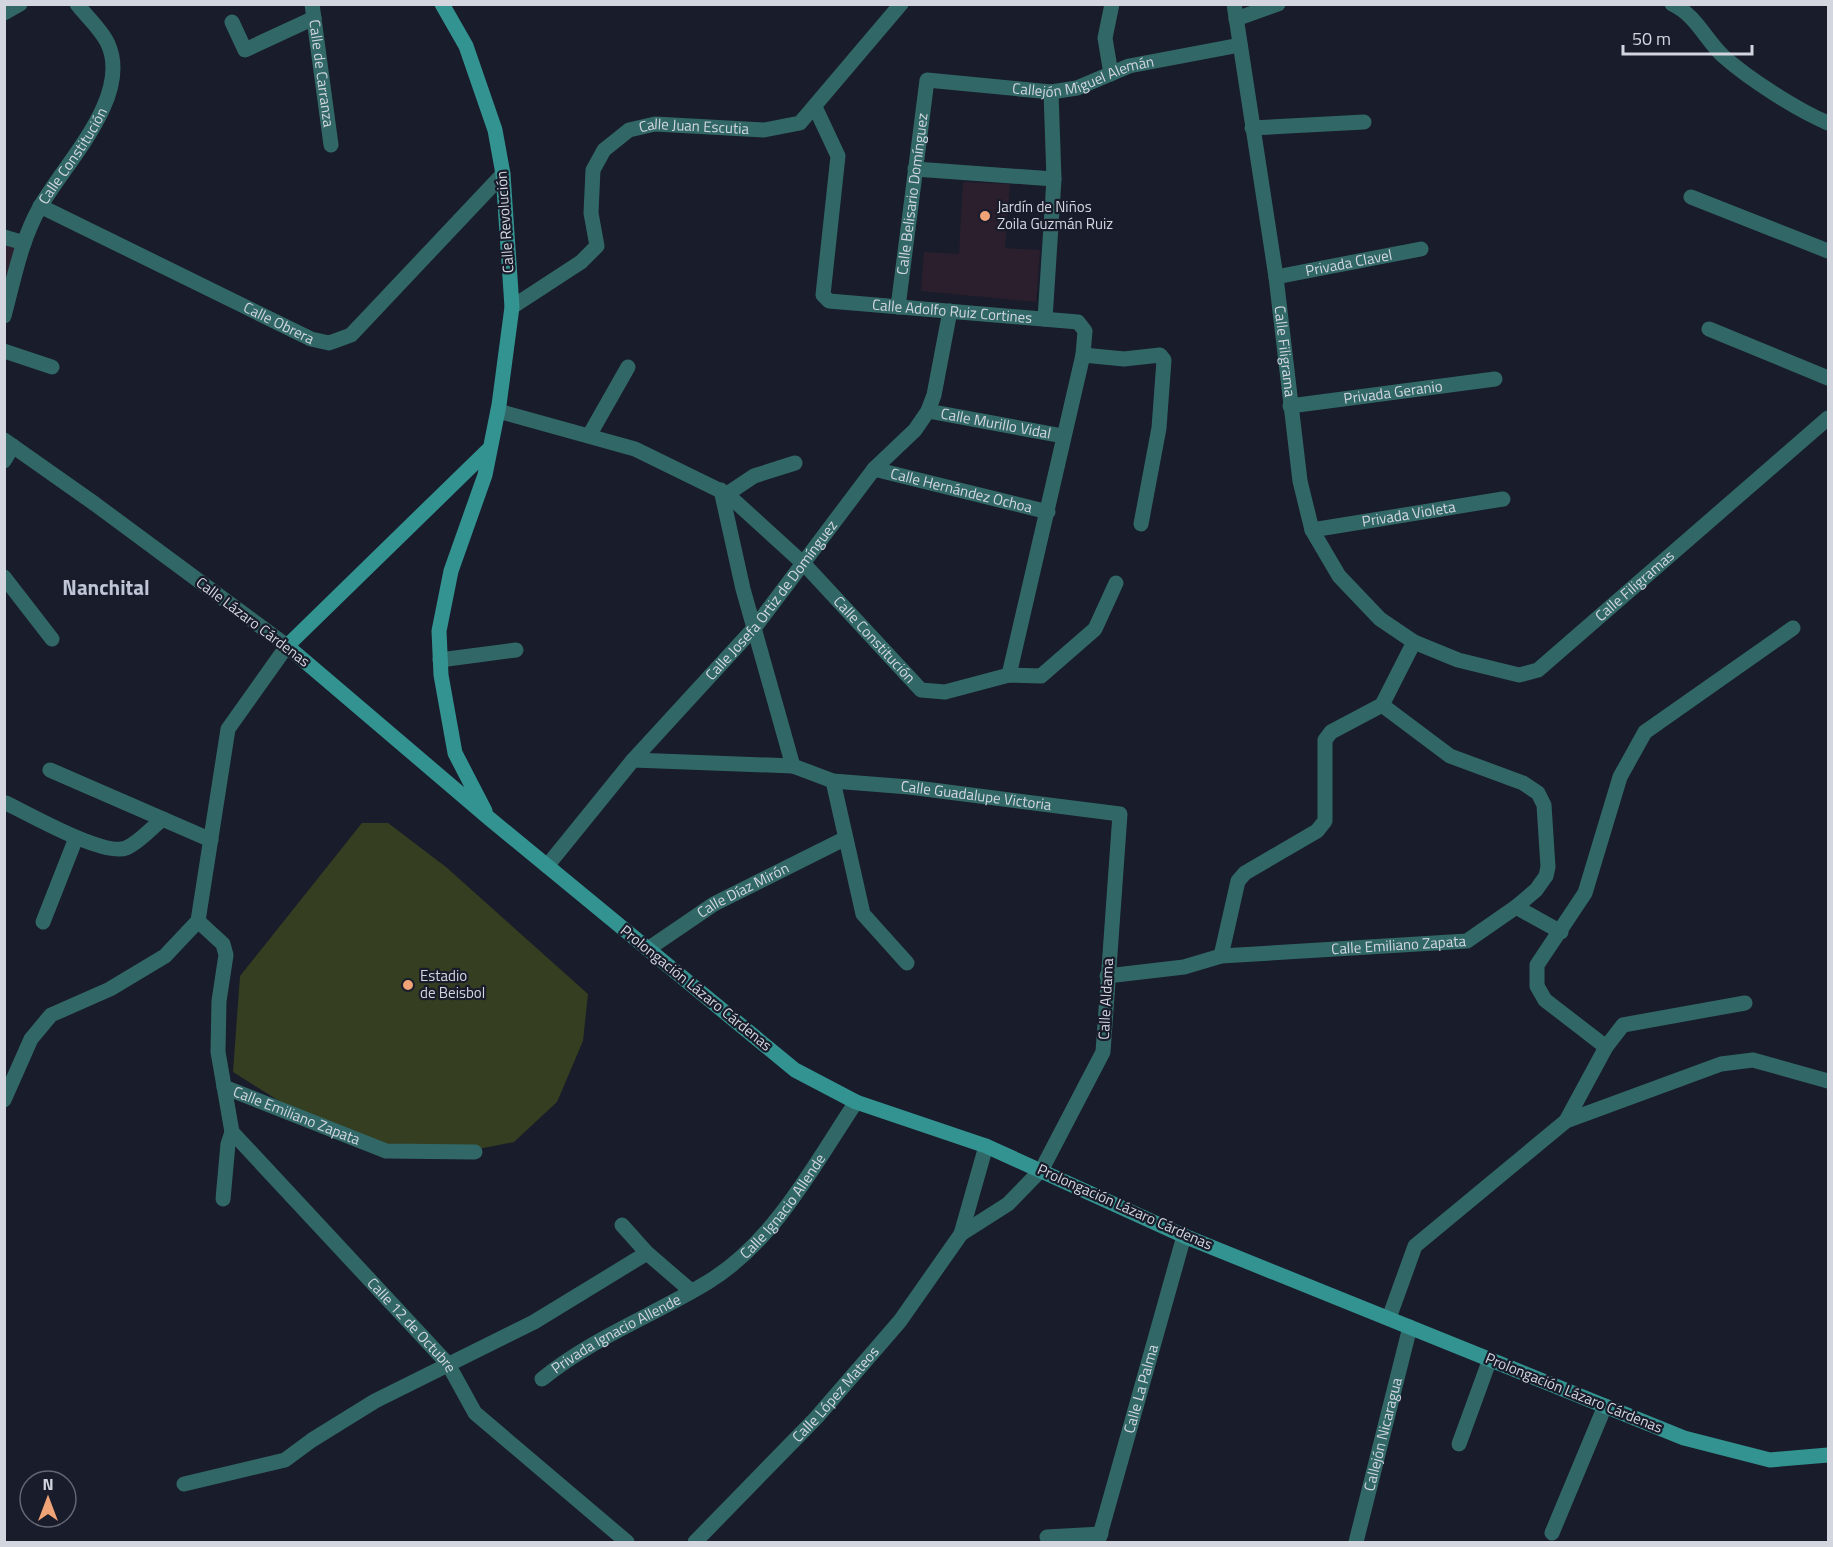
<svg xmlns="http://www.w3.org/2000/svg" width="1833" height="1547" font-family="'Titillium Web',sans-serif">
	<rect width="100%" height="100%" fill="#191c2a"/>
	<path fill="#2b1f2d" d="M963,182L1010,184L1005,248L1040,250L1036,302L921,291L924,252L959,254Z
		M5,241L21,246L5,288Z"/>
	<path fill="#353e20" d="M362,823H388L446,867L588,994L583,1041L557,1102L514,1142L433,1158L329,1132L233,1072L240,976Z"/>
	<g fill="none" stroke-linecap="round" stroke-linejoin="round">
		<g stroke="#316867" stroke-width="15">
			<path id="s1" d="M312,4L331,145"/>
			<path id="s2" d="M1234,4L1276,277L1300,481L1312,530L1339,576L1380,619L1414,642L1458,660L1519,675L1538,670L1828,418"/>
			<path d="M1672,4C1696,15 1705,39 1723,56C1749,79 1797,110 1828,123"/>
			<path d="M4,13L20,4"/>
			<path d="M1236,19L1278,4"/>
			<path d="M232,22L245,50L314,18"/>
			<path d="M1111,74L1105,38L1112,4"/>
			<path id="s3" d="M815,107L838,156L823,295L829,301L1078,322L1085,331L1083,355L1009,675"/>
			<path d="M1252,128L1364,122"/>
			<path d="M915,169L1054,179"/>
			<path d="M1691,197L1828,251"/>
			<path id="s4" d="M40,206L311,339L329,343L351,335L503,174"/>
			<path d="M4,237L24,243"/>
			<path id="s5" d="M1276,277L1421,249"/>
			<path id="s6" d="M512,307L581,262L597,246L591,213L593,170L604,150L629,130L655,124L764,130L800,123L901,4"/>
			<path id="s7" d="M898,307L927,80L1051,92L1077,88L1129,66L1240,45"/>
			<path id="s8" d="M4,316C14,279 21,240 40,207C64,164 132,97 108,44C102,30 86,16 77,4"/>
			<path d="M1045,319L1054,179L1051,92"/>
			<path d="M1709,329L1828,378"/>
			<path d="M4,351L52,367"/>
			<path d="M1083,355L1124,359L1160,355L1164,360L1159,428L1141,524"/>
			<path id="s9" d="M1290,406L1495,379"/>
			<path id="s10" d="M498,411L635,449L727,494L805,565L921,690L945,692L1009,675L1041,676L1095,629L1116,583"/>
			<path id="s11" d="M928,411L1063,436"/>
			<path d="M590,434L628,367"/>
			<path d="M4,461L13,446"/>
			<path id="s12" d="M874,469L1048,512"/>
			<path id="s13" d="M721,490L743,589L793,766L833,781L909,787L1120,814L1103,1052L1042,1169L1008,1204L961,1234"/>
			<path d="M727,494L754,476L795,463"/>
			<path id="s14" d="M1312,530L1503,499"/>
			<path d="M4,577L52,639"/>
			<path d="M440,660L516,650"/>
			<path d="M633,760L793,766"/>
			<path d="M50,770L211,840"/>
			<path d="M833,781L863,914L907,963"/>
			<path d="M6,803C29,814 104,857 126,848C139,843 152,827 163,819"/>
			<path id="s15" d="M547,866L633,760L755,627L874,469L915,430L928,411L934,395L950,311"/>
			<path d="M1516,907L1561,932"/>
			<path id="s16" d="M198,921L223,944L226,955L219,1001L218,1052L232,1132L448,1364L475,1413L627,1542"/>
			<path d="M43,922L76,838"/>
			<path id="s17" d="M648,949L714,904L844,839"/>
			<path d="M1221,956L1238,881L1245,873L1317,831L1325,821V740L1331,732L1382,705L1414,642"/>
			<path id="s18" d="M1107,976L1184,967L1221,956L1467,941L1516,907L1536,890L1546,876L1548,867L1544,805L1538,793L1523,783L1450,756L1382,705"/>
			<path d="M1606,1047L1545,1000L1537,986V965L1585,893L1620,777L1645,732L1793,628"/>
			<path id="s19" d="M224,1087L386,1151L475,1152"/>
			<path d="M4,1100L31,1039L51,1015L110,989L165,956L198,921L228,729L287,646"/>
			<path d="M1566,1121L1606,1047L1623,1025L1745,1003"/>
			<path d="M223,1199L228,1144L232,1132"/>
			<path d="M622,1225L647,1253L690,1290"/>
			<path d="M1389,1318L1415,1246L1566,1121L1721,1064L1753,1060L1828,1081"/>
			<path id="s20" d="M542,1379C592,1338 654,1315 708,1282C775,1241 814,1165 856,1102"/>
			<path d="M1459,1444L1490,1359"/>
			<path d="M184,1484L285,1460L312,1440L375,1401L534,1322L647,1253"/>
			<path d="M1552,1533L1605,1406"/>
			<path d="M1047,1537L1101,1534"/>
			<path id="s21" d="M695,1542L816,1418L900,1321L961,1234L986,1146"/>
			<path id="s22" d="M1098,1542L1184,1236"/>
			<path id="s23" d="M1356,1542L1410,1327"/>
		</g>
		<path stroke="#316867" stroke-width="15" d="M4,440L95,504L287,646"/>
		<path stroke="#329391" stroke-width="15" d="M442,4L466,46L495,130L503,174L512,307L499,405L485,475L451,571L439,631L441,675L455,753L485,811
			M490,448L287,646L490,819L795,1070L856,1102L986,1146L1184,1236L1684,1438L1770,1460L1828,1455"/>
	</g>
	<g fill="#efa376" stroke="#191c2a" stroke-width="2">
		<circle cx="985" cy="216" r="6"/>
		<circle cx="408" cy="985" r="6"/>
	</g>
	<g text-anchor="middle" stroke-width="4.5" stroke-linejoin="round" paint-order="stroke">
		<g font-size="15" fill="#d3d6df" stroke="#191c2a">
			<text dy="5" stroke="none"><textPath href="#s7" startOffset="388">Callejón Miguel Alemán</textPath></text>
			<text dy="5" stroke="none"><textPath href="#s1" startOffset="70">Calle de Carranza</textPath></text>
			<text dy="5" stroke="none"><textPath href="#s6" startOffset="302">Calle Juan Escutia</textPath></text>
			<text dy="5" stroke="none"><textPath href="#s8" startOffset="176">Calle Constitución</textPath></text>
			<text dy="5" stroke="none"><textPath href="#s7" startOffset="114">Calle Belisario Domínguez</textPath></text>
			<text transform="translate(505 222) rotate(-94)" y="5">Calle Revolución</text>
			<text dy="5" stroke="none"><textPath href="#s5" startOffset="74">Privada Clavel</textPath></text>
			<text dy="5" stroke="none"><textPath href="#s3" startOffset="326">Calle Adolfo Ruiz Cortines</textPath></text>
			<text dy="5" stroke="none"><textPath href="#s4" startOffset="266">Calle Obrera</textPath></text>
			<text dy="5" stroke="none"><textPath href="#s2" startOffset="351">Calle Filigrama</textPath></text>
			<text dy="5" stroke="none"><textPath href="#s9" startOffset="104">Privada Geranio</textPath></text>
			<text dy="5" stroke="none"><textPath href="#s11" startOffset="69">Calle Murillo Vidal</textPath></text>
			<text dy="5" stroke="none"><textPath href="#s12" startOffset="90">Calle Hernández Ochoa</textPath></text>
			<text dy="5" stroke="none"><textPath href="#s14" startOffset="98">Privada Violeta</textPath></text>
			<text dy="5" stroke="none"><textPath href="#s2" startOffset="944">Calle Filigramas</textPath></text>
			<text dy="5" stroke="none"><textPath href="#s15" startOffset="348">Calle Josefa Ortiz de Domínguez</textPath></text>
			<text transform="translate(253 622) rotate(37)" y="5">Calle Lázaro Cárdenas</text>
			<text dy="5" stroke="none"><textPath href="#s10" startOffset="452">Calle Constitución</textPath></text>
			<text dy="5" stroke="none"><textPath href="#s13" startOffset="472">Calle Guadalupe Victoria</textPath></text>
			<text dy="5" stroke="none"><textPath href="#s17" startOffset="112">Calle Díaz Mirón</textPath></text>
			<text dy="5" stroke="none"><textPath href="#s18" startOffset="294">Calle Emiliano Zapata</textPath></text>
			<text transform="translate(696 988) rotate(39)" y="5">Prolongación Lázaro Cárdenas</text>
			<text transform="translate(1106 999) rotate(-87)" y="5">Calle Aldama</text>
			<text dy="5" stroke="none"><textPath href="#s19" startOffset="78">Calle Emiliano Zapata</textPath></text>
			<text dy="5" stroke="none"><textPath href="#s20" startOffset="300">Calle Ignacio Allende</textPath></text>
			<text transform="translate(1125 1207) rotate(24)" y="5">Prolongación Lázaro Cárdenas</text>
			<text dy="5" stroke="none"><textPath href="#s16" startOffset="488">Calle 12 de Octubre</textPath></text>
			<text dy="5" stroke="none"><textPath href="#s20" startOffset="87">Privada Ignacio Allende</textPath></text>
			<text dy="5" stroke="none"><textPath href="#s22" startOffset="159">Calle La Palma</textPath></text>
			<text transform="translate(1574 1393) rotate(22)" y="5">Prolongación Lázaro Cárdenas</text>
			<text dy="5" stroke="none"><textPath href="#s21" startOffset="204">Calle López Mateos</textPath></text>
			<text dy="5" stroke="none"><textPath href="#s23" startOffset="111">Callejón Nicaragua</textPath></text>
		</g>
		<g font-size="15" fill="#d3d6df" stroke="#191c2a" text-anchor="start">
			<text x="997" y="212">Jardín de Niños<tspan x="997" dy="17">Zoila Guzmán Ruiz</tspan></text>
			<text x="420" y="981">Estadio<tspan x="420" dy="17">de Beisbol</tspan></text>
		</g>
		<g font-size="21" font-weight="bold" fill="#bfc4d7" stroke="#191c2a">
			<text x="106" y="595">Nanchital</text>
		</g>
	</g>
	<rect width="1833" height="1547" fill="none" stroke="#d3d6df" stroke-width="12"/>
	<g transform="translate(48 1499)"><circle r="28" fill="#191c2a" stroke="#636672" stroke-width="1.5"/>
	<path d="M0-4.5L10 22L0 15L-10 22Z" fill="#efa376"/>
	<text y="-9" font-size="16" font-weight="bold" text-anchor="middle" fill="#d3d6df">N</text>
	</g>
	<path d="M1623 45v9h129v-9" fill="none" stroke="#d3d6df" stroke-width="3"/>
	<text x="1632" y="45" font-size="18" fill="#d3d6df" stroke="#191c2a" stroke-width="4.5" paint-order="stroke">50 m</text>
</svg>
